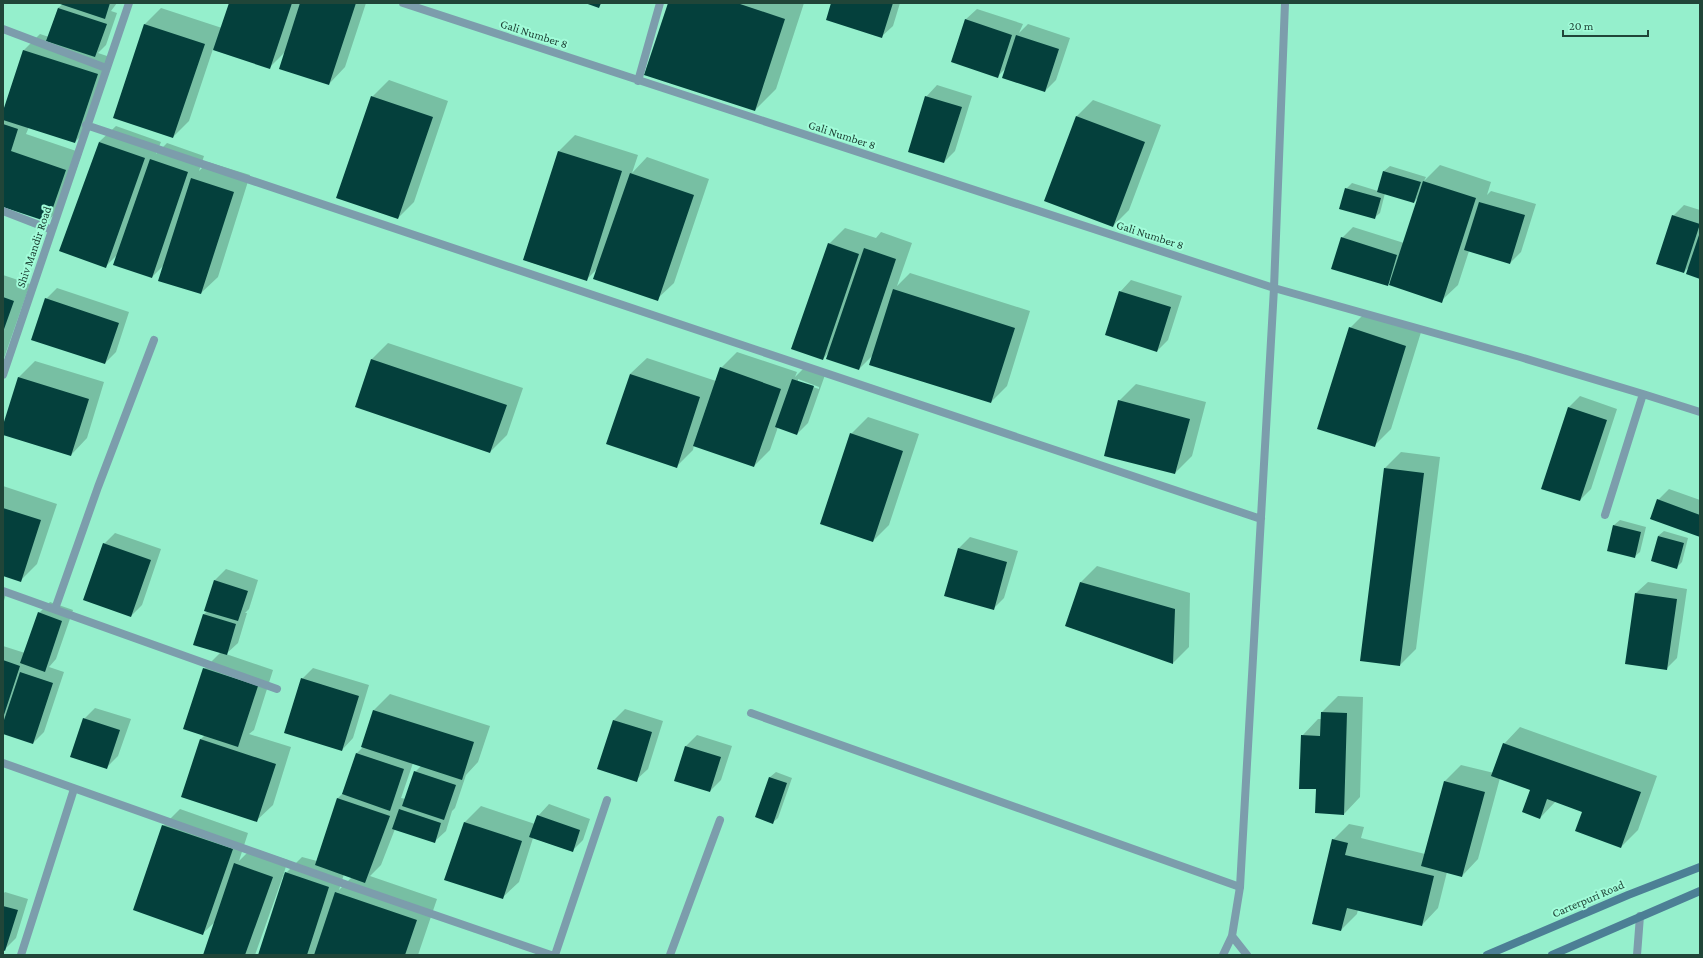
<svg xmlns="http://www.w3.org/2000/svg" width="1703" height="958" font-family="'Crimson Pro',serif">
	<rect width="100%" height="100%" fill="#95efcc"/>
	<path fill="#0003" fill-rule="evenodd" d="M61,3H117L111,11L117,13L106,45L98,53L113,58L91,126L75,142L29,127L26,134L82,153L64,204L48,221L3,206V114L24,50L40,34L49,37L58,8L63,4Z
		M230,3H366L345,67L329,84L286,51L270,67L213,49L189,121L173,137L114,117L145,24L161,8L222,28Z
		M669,3H804L776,89L755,110Z
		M832,3H900L893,26L881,37Z
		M977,9L1023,24L1019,33L1028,24L1070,38L1056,80L1045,91L1006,68L998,76L965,20Z
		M389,80L448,101L414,202L398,218L372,97Z
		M937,85L972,96L955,151L944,162L926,97Z
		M1093,100L1161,125L1129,210L1113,226L1077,116Z
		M116,126L161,142L156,154L167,143L204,156L199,171L208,162L250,175L218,277L201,293L165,264L152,277L118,254L106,266L99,142Z
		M575,135L638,155L632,173L647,157L709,179L674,283L657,299L598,268L586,280L524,260L559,151Z
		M1440,165L1491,182L1487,195L1491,191L1536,204L1521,252L1510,263L1469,251L1458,285L1441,301L1392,280L1387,285L1342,238L1353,227L1404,243L1419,197L1414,202L1385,193L1380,213L1374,218L1346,189L1352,183L1378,191L1384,171L1390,166L1426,177L1424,181Z
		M1684,205L1700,210V278L1690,266L1684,272L1673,216Z
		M845,228L876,238L881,232L912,243L897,286L910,273L1030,311L1007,386L991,402L874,354L859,369L830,351L823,359L829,244Z
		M3,275L30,284L3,361Z
		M1131,280L1182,296L1168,340L1157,351L1120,292Z
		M57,288L129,312L116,352L105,363L46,299Z
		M1366,312L1422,329L1391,429L1374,446L1350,328Z
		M388,343L523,388L507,435L490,452L356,406L372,359Z
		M737,352L797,372L795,377L804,368L825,375L808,423L797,434L778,427L770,450L754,466L694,445L693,450L676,467L630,374L647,358L716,381L721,368ZM798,379L819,387V389L798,382Z
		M35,361L104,382L87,438L71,455L3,434V428L19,377Z
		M1136,384L1206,402L1192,456L1175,473L1119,401Z
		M1580,396L1617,409L1591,489L1580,500L1569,407Z
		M868,417L919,434L889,525L873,541L851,434Z
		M1401,452L1440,457L1416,649L1400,665L1385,468Z
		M3,486L57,504L37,564L21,580L3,575Z
		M1669,489L1700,500V536L1658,500Z
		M1620,520L1646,527L1640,552L1634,557L1614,525Z
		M1664,531L1688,538L1682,562L1676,568L1658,536Z
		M115,533L161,549L142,605L131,616L104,544Z
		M970,537L1018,551L1004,598L993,609L959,548Z
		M1097,566L1190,593L1189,647L1173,663L1066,626L1081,582Z
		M226,569L258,580L249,609L245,613H247L238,643L226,654L273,670L254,730L249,734L291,747L273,805L256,821L200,740L205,735L204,669L221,652L204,614L208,611L205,610L215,580Z
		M1648,582L1687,589L1677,658L1666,669L1636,593Z
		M3,593L6,594L3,604Z
		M50,602L73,610L56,659L49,667L64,672L44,732L33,743L3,733V646L25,653L39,613Z
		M313,668L369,685L353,738L342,750L302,679Z
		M390,694L490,726L478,762L466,775L455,808L452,811L446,831L434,842L395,829L381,865L370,876L437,899L418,955H259L285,877L283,876L255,955H204L216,921L203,933L163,826L180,809L248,833L239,861L252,848L288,860L283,876L302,857L317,861L338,798L343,793L357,753L363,747H362L374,710ZM413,763L421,766L415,772L406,799L401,798ZM344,874L352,877L339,890Z
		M1338,696L1363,697L1360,797L1344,814L1317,788L1302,736L1318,719H1321L1322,712Z
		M95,708L131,719L118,756L107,767L84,719Z
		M625,709L663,721L648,769L636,780L614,720Z
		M1520,727L1657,776L1638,830L1621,847L1583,811L1556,801L1540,818L1531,790L1500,778L1478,859L1462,876L1447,872L1438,908L1422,925L1358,909L1357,914L1341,930L1333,840L1349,824L1364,827L1361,838L1425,854L1445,781L1461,765L1494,773L1504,744Z
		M697,735L732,746L721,780L710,791L675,780L686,746Z
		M776,772L792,778L778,818L772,823L756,817L770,777Z
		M549,804L590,819L583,840L572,851L533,838L519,882L502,898L446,879L465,822L481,806L535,824L538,816Z
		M5,892L28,899L16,938L5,949H3V894Z"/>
	<path fill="#04403c" d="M57,3H110L105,19Z
		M229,3H292L270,69L213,50Z
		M300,3H356L329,85L279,69Z
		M585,3H601L599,8Z
		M668,3H737L785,19L755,111L644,75Z
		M831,3H893L882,38L826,20Z
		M58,8L107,24L95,57L46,41Z
		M965,19L1012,35L998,78L951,62Z
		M144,24L205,44L173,138L113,118Z
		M1016,35L1059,49L1045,92L1002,78Z
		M23,50L98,74L75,143L3,120V111Z
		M371,96L433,117L398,219L336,198Z
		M925,96L962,107L944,163L908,152Z
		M1076,116L1145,142L1113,227L1044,201Z
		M3,124L18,129L11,151L66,170L48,222L3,207Z
		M99,142L145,158L106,268L59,251Z
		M558,151L622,171L587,281L523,260Z
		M150,159L188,172L152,278L113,265Z
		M1383,171L1421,182L1414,203L1377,192Z
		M630,173L694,195L658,301L593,279Z
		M191,178L234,192L201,294L158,281Z
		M1423,181L1476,198L1442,303L1389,285Z
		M1345,188L1381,198L1375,219L1339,209Z
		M1479,202L1525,215L1510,264L1464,250Z
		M1672,215L1700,224L1684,273L1656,264Z
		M1700,232V279L1686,274Z
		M1341,237L1397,255L1388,286L1331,269Z
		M828,243L859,254L823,360L791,349Z
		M864,248L896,259L859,370L826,359Z
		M893,289L1015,328L991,403L869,365Z
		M1119,291L1171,307L1157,352L1105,335Z
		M3,297L14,301L3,332Z
		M45,298L119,323L105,364L31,340Z
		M1349,327L1406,346L1375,447L1317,429Z
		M371,359L507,405L490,453L355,407Z
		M720,367L781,389L754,467L693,446Z
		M630,374L700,397L677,468L606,444Z
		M18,377L89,399L71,456L3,435V425Z
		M792,379L814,386L797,435L775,427Z
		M1118,400L1190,419L1175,474L1104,456Z
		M1568,407L1607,420L1580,501L1541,489Z
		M850,433L903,451L873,542L820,524Z
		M1384,468L1424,473L1400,666L1360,661Z
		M1657,499L1700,515V537L1650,519Z
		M3,508L41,520L21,582L3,576Z
		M1613,525L1641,532L1635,558L1607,551Z
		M1658,536L1684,543L1677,569L1651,561Z
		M103,543L151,560L131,617L83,600Z
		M958,548L1007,562L994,610L944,596Z
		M214,580L248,591L238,621L204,611Z
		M1080,582L1175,609L1173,664L1065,626Z
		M1635,593L1677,599L1667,670L1625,664Z
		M38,612L62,621L45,672L20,663Z
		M203,614L236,624L227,655L193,645Z
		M3,660L20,666L3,718Z
		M203,668L258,686L238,747L183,729Z
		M20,672L53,683L33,744L3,734V723Z
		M301,678L359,696L342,751L284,733Z
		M373,710L474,742L462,780L361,747Z
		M1321,712L1347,713L1344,815L1315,813L1316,789H1299L1301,735L1320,736Z
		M83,718L120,730L107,769L70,757Z
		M613,720L652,732L637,782L597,769Z
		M200,739L276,764L257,822L181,797Z
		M1503,743L1641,792L1621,848L1575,831L1582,812L1547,799L1540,819L1522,812L1530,790L1491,776Z
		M685,746L721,757L710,792L674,781Z
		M356,753L404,769L390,811L342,794Z
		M414,771L456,785L444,820L402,806Z
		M769,777L787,783L773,824L755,817Z
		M1444,781L1485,792L1462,877L1421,866Z
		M337,798L390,816L365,883L315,865Z
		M399,809L441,823L435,843L392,829Z
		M537,815L580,830L573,852L529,837Z
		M464,822L522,841L503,899L444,880Z
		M162,825L233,849L203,935L133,910Z
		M1332,839L1348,843L1345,855L1434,876L1422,926L1347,908L1341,931L1312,924Z
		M234,863L273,877L245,955H203Z
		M285,872L329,887L307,955H258Z
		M335,892L417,920L405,955H314Z
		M3,906L18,910L5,951L3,950Z"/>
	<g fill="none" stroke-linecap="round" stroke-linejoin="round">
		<path stroke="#7c9dac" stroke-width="8" d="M1274,288L1520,357L1643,394
			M1605,515L1643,394L1700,412
			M751,713L1240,887
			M1637,955L1640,916"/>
		<path stroke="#7c9dac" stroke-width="8" d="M403,3L1274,288
			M3,29L106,68
			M638,81L660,3
			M86,125L1261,519
			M3,211L52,230
			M3,375L129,3
			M3,591L277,689
			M55,609L98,487L154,340
			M3,763L336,881L551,955
			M1232,936L1247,955
			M21,955L74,789
			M555,955L607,800
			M670,955L720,820
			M1223,955L1232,936L1240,887L1274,288L1285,3"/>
		<path stroke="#4c7f95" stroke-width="8" d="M1487,955L1628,895L1700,867
			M1552,955L1700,891"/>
	</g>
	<g text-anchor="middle" stroke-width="4" stroke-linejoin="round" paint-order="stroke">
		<g font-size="12" fill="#204538" stroke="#a2fcd9">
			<text transform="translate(534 34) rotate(18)" y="4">Gali Number 8</text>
			<text transform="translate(842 135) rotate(18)" y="4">Gali Number 8</text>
			<text transform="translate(1150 235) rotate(18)" y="4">Gali Number 8</text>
			<text transform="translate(34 247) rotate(-71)" y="4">Shiv Mandir Road</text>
			<text transform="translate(1588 899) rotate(-23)" y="4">Carterpuri Road</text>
		</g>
	</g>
	<rect width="1703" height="958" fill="none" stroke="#204538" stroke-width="8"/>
	<path d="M1563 30v6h85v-6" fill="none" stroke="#204538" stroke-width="2"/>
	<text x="1569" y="30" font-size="12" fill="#204538" stroke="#a2fcd9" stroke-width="3" paint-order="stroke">20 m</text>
</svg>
